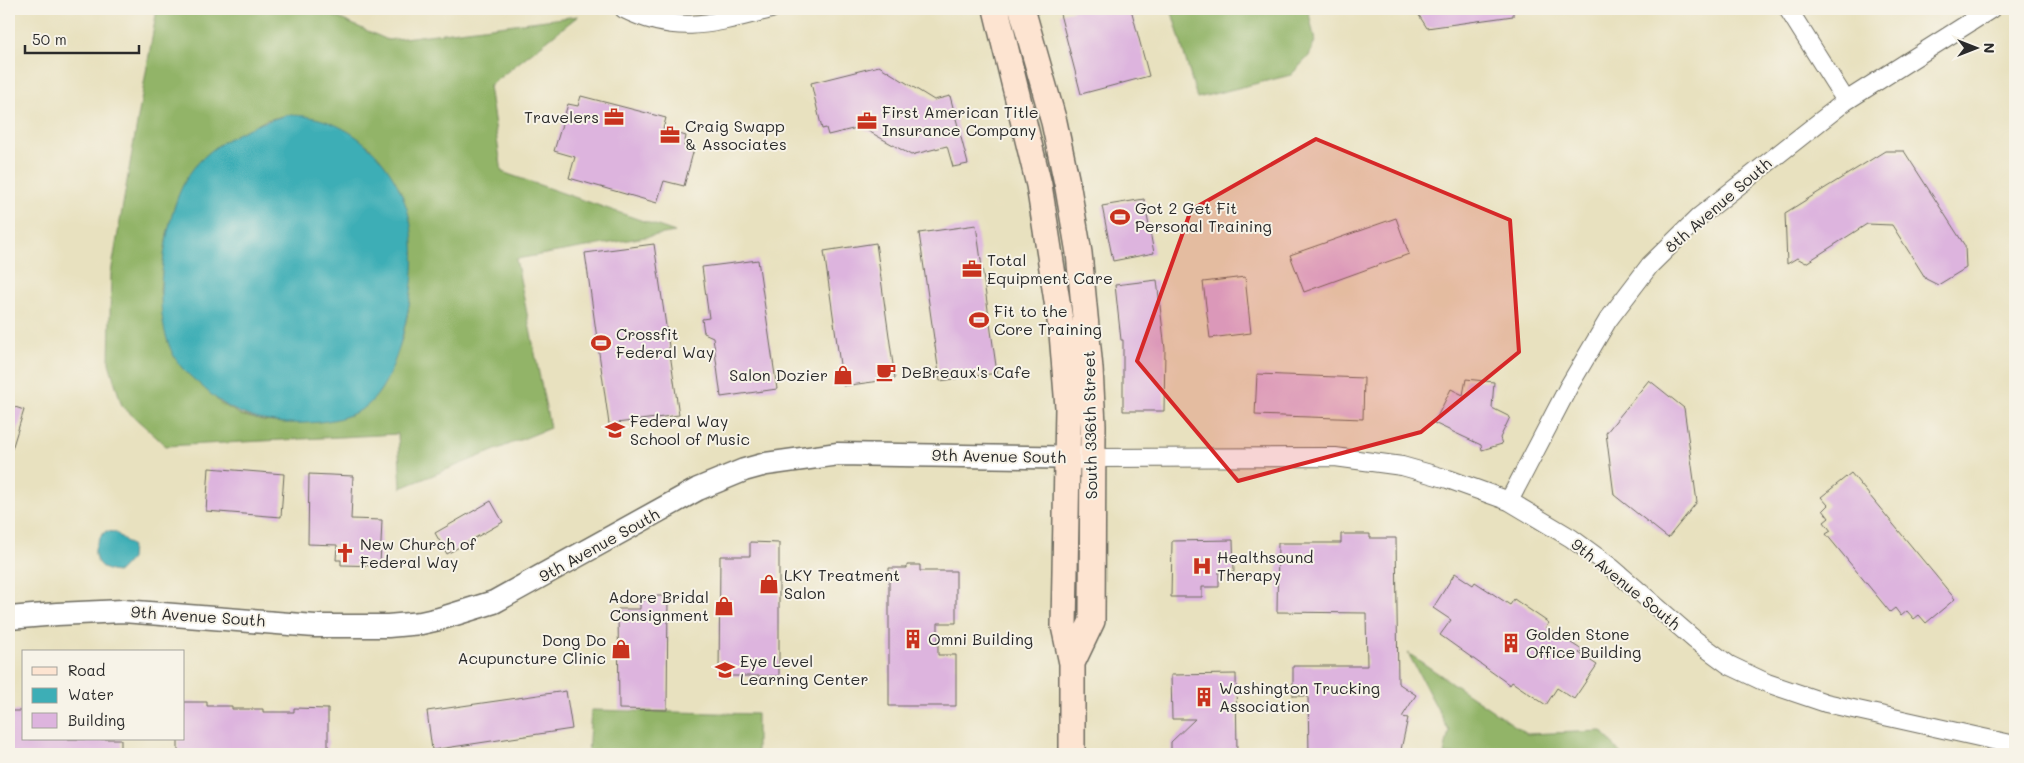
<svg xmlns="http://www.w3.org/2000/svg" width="2024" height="763" font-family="Mali,sans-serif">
	<rect width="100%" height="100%" fill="#f7f3e8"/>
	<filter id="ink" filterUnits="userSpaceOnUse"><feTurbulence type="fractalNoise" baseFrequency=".02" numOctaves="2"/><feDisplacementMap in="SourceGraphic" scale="10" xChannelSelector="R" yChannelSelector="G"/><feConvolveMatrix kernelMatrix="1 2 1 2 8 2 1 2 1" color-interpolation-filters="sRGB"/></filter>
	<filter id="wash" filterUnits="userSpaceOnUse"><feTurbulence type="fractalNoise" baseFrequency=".0096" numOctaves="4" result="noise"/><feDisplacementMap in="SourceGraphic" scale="20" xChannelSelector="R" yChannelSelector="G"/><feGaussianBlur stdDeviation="1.12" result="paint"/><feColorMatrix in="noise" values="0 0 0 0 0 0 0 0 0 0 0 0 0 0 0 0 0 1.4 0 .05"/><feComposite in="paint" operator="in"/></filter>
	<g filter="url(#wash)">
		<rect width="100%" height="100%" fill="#e8e1bf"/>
		<path fill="#92b468" stroke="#5e704a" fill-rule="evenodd" d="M157,9H318L388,40L578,16L489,86L502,172L675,232L516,259L550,428L401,488L398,434L166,446L122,406L109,363L111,273ZM288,115L369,146L400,191L413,261L408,312L402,339L382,387L335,419L287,423L262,421L241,415L220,403L167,338L160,290L167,234L175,205L186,180L216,147L266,120Z
			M1171,9H1308L1315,41L1309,56L1291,75L1197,98Z
			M1408,653L1527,734L1602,731L1621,754H1444L1449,731Z
			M591,710L757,714V754H588Z"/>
		<path fill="#3daeb6" stroke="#346c70" d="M288,115C347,115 392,157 408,212C418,249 413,292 404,329C398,354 388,387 368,405C347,422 311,424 286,423C254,421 228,411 205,389C194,379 181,370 174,356C156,322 160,279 166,242C171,215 179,183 198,163C221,138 256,123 288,115Z
			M106,531L115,532L132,546L131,559L119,572C93,572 87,547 106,531Z"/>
		<g id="blocks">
			<path fill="#ddb4de" d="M1079,9H1131L1149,76L1081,94L1060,14Z
				M1415,9H1513V16L1427,28Z
				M879,66L934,100L950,96L968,164L953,167L947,146L911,155L861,127L828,135L826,128L822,129L811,83Z
				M581,96L666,118L663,129L686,136L684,146L694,149L684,186L664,181L657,203L569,178L575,157L554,151L568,104L578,106Z
				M1885,151H1904L1965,246L1966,268L1938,285L1926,279L1892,225L1867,224L1806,263L1797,258L1787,264L1785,213Z
				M1144,199L1154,253L1113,261L1102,206Z
				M1396,218L1409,254L1304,292L1290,255Z
				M976,225L997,373L940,381L919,233Z
				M876,243L895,379L843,386L824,251Z
				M654,244L679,415L609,424L585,253Z
				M758,260L777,389L721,397L713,337L704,333L702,319L709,318L702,267Z
				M1245,277L1251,333L1210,338L1203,282Z
				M1157,280L1165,349L1164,411H1123V340H1121L1115,285Z
				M1257,374L1364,378L1363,419L1255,415Z
				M1466,379L1494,382L1492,408L1510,417L1500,438L1502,444L1482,450L1481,445L1434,423L1451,389L1463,395Z
				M1649,380L1684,408L1697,502L1668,538L1614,495L1606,433Z
				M9,405L24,410L12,449H9Z
				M209,468L284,474L281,517L206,511Z
				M1851,473L1955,599L1926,623L1919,615L1914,619L1907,611L1901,616L1895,608L1890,612L1826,534L1831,531L1824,522L1829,518L1823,510L1828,505L1821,497Z
				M309,474L353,476L351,519L382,520L380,566L341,565V560H336L337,545L308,544Z
				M491,501L503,522L447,554L435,533Z
				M1341,534H1370V538H1396L1398,683L1416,695L1402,717L1408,718L1400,754H1309L1308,696H1293V666H1367L1366,613L1277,612L1278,543H1341Z
				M1233,540L1234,572H1219V587H1202V597H1171L1172,541Z
				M750,542L779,543V676H719L720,556H750Z
				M907,565H920V571H956V623H938V655H956V706H889V568H907Z
				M1455,573L1473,585L1475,582L1510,605L1514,599L1549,623L1546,627L1582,650L1579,653L1597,665L1574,699L1557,688L1546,705L1512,682L1510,685L1440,635L1451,620L1433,608Z
				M644,596H668L667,710L619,709L618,609H640V601H644Z
				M1236,674L1237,754H1171V742L1195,719H1172L1171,675Z
				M566,691L572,729L432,750L427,711Z
				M184,702H207V706H232V709H263V712H294V708L328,709V754H178V739H184Z
				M9,711H24V739H121V754H9Z"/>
		</g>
	</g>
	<g filter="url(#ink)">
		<use href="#blocks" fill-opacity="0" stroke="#6d6b5f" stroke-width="1"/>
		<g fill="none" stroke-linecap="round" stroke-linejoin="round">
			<defs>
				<path id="minor" d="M624,9C678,36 715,23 771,9
					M1788,9L1846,101
					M1092,458L1335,457L1402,466L1448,479L1509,501L1571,538L1612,568L1695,640L1729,665L1767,683L1826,703L2015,745
					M1509,501L1569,386L1608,320L1650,265L1700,216L1846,101L1991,9"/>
				<path id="tertiary" d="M9,618L57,614L123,611L315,626H388L421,623L439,619L494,602L698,489L744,470L766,464L838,454L1092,458"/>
				<path id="secondary" d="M996,9L1039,185L1062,333L1068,407L1064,626L1072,663V754
					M1022,9L1054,122L1068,188L1079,253L1090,369L1093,425L1092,621L1072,663"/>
			</defs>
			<use href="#minor" stroke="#6d6b5f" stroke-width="20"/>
			<use href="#tertiary" stroke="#6d6b5f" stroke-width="25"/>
			<use href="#secondary" stroke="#6d6b5f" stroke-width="28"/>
			<use href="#minor" stroke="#fff" stroke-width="18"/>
			<use href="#tertiary" stroke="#fff" stroke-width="22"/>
			<use href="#secondary" stroke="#fde4d1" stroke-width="25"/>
		</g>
	</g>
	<path fill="#d62828" fill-opacity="0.2" stroke="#d62828" stroke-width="4" stroke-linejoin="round" d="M1316,139L1510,220L1519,352L1421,432L1238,481L1137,361L1191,210Z"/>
	<defs>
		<symbol id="office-bare" viewBox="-9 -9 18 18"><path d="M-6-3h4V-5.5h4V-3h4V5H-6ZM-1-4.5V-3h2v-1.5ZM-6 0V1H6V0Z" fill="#c8321e" stroke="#f7f3e8" stroke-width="2.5" paint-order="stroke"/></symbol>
		<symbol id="stadium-bare" viewBox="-9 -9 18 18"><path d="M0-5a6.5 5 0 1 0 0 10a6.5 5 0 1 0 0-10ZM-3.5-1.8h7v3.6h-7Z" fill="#c8321e" stroke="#f7f3e8" stroke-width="2.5" paint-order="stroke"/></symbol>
		<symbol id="cafe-bare" viewBox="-9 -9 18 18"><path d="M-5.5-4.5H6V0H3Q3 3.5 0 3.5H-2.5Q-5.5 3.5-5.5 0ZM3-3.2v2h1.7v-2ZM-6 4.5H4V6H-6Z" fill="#c8321e" stroke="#f7f3e8" stroke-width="2.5" paint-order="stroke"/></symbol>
		<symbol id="shop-bare" viewBox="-9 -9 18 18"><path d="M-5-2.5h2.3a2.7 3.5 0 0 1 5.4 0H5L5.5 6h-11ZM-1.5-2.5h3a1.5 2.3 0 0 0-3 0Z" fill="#c8321e" stroke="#f7f3e8" stroke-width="2.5" paint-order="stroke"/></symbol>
		<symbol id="school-bare" viewBox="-9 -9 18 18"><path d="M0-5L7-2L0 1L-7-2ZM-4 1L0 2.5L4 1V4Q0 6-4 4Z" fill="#c8321e" stroke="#f7f3e8" stroke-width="2.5" paint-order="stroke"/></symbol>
		<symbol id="church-bare" viewBox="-9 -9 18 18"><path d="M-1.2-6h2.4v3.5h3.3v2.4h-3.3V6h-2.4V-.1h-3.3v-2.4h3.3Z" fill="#c8321e" stroke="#f7f3e8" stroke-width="2.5" paint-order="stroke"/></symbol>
		<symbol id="hospital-bare" viewBox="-9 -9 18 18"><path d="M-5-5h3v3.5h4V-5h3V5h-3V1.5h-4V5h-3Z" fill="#c8321e" stroke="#f7f3e8" stroke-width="2.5" paint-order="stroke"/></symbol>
		<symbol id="building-bare" viewBox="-9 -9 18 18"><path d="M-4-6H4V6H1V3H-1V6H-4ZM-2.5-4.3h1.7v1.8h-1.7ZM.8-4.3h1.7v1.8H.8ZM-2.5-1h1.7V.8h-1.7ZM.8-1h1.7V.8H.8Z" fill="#c8321e" stroke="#f7f3e8" stroke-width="2.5" paint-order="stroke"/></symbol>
	</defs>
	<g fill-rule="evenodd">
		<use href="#office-bare" x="600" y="103" width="28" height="28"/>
		<use href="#office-bare" x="853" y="107" width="28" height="28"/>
		<use href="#office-bare" x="656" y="121" width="28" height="28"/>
		<use href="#stadium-bare" x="1106" y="203" width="28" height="28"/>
		<use href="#office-bare" x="958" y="255" width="28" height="28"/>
		<use href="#stadium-bare" x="965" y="306" width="28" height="28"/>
		<use href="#stadium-bare" x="587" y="329" width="28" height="28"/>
		<use href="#cafe-bare" x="872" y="358" width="28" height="28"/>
		<use href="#shop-bare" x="829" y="361" width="28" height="28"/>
		<use href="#school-bare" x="601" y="416" width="28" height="28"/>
		<use href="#church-bare" x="331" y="539" width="28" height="28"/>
		<use href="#hospital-bare" x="1188" y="552" width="28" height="28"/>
		<use href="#shop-bare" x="755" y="570" width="28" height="28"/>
		<use href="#shop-bare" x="710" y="592" width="28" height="28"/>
		<use href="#building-bare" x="899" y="625" width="28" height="28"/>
		<use href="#building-bare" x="1497" y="629" width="28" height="28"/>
		<use href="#shop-bare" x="607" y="635" width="28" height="28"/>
		<use href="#school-bare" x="711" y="656" width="28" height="28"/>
		<use href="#building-bare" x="1190" y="683" width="28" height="28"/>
	</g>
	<g text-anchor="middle" stroke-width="4" stroke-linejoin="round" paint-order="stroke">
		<g font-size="16" fill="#2b2b2b" stroke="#f7f3e8" text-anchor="start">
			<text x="882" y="118">First American Title<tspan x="882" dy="18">Insurance Company</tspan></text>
			<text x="599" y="123" text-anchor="end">Travelers</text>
			<text x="685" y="132">Craig Swapp<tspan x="685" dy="18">&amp; Associates</tspan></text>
			<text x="1135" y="214">Got 2 Get Fit<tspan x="1135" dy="18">Personal Training</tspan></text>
			<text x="987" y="266">Total<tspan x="987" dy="18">Equipment Care</tspan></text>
			<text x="994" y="317">Fit to the<tspan x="994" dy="18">Core Training</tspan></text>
			<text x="616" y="340">Crossfit<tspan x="616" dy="18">Federal Way</tspan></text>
			<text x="901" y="378">DeBreaux's Cafe</text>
			<text x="828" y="381" text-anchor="end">Salon Dozier</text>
			<text x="630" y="427">Federal Way<tspan x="630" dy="18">School of Music</tspan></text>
			<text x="360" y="550">New Church of<tspan x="360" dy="18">Federal Way</tspan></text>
			<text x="1217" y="563">Healthsound<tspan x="1217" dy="18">Therapy</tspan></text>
			<text x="784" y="581">LKY Treatment<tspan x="784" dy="18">Salon</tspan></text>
			<text x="709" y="603" text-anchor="end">Adore Bridal<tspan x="709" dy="18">Consignment</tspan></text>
			<text x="1526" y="640">Golden Stone<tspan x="1526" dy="18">Office Building</tspan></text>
			<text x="928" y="645">Omni Building</text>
			<text x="606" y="646" text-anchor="end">Dong Do<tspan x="606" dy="18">Acupuncture Clinic</tspan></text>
			<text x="740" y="667">Eye Level<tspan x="740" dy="18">Learning Center</tspan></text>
			<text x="1219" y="694">Washington Trucking<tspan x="1219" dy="18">Association</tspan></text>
		</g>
		<g font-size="16" fill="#2b2b2b" stroke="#f7f3e8">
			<text transform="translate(1718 205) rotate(-41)" y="6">8th Avenue South</text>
			<text transform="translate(1090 425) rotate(-91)" y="6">South 336th Street</text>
			<text transform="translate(999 456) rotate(1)" y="6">9th Avenue South</text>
			<text transform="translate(599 545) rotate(-29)" y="6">9th Avenue South</text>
			<text transform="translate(1626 584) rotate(39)" y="6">9th Avenue South</text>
			<text transform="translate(198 616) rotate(4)" y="6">9th Avenue South</text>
		</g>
	</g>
	<rect width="2024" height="763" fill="none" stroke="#f7f3e8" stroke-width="30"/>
	<rect x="22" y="650" width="162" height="90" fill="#f7f3e8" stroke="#a5a39c"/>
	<rect x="32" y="667" width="25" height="8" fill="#fde4d1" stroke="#a5a39c"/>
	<text x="68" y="676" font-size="15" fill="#2b2b2b">Road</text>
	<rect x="32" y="688" width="25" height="15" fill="#3daeb6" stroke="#a5a39c"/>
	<text x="68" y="700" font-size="15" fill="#2b2b2b">Water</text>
	<rect x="32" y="713" width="25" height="15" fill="#ddb4de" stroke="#a5a39c"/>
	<text x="68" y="726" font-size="15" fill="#2b2b2b">Building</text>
	<g transform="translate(1976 48) rotate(90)" stroke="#f7f3e8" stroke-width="4" paint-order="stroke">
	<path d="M0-4L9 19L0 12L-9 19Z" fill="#2b2b2b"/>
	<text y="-8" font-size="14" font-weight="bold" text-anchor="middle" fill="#2b2b2b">N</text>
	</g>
	<path d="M25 45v8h114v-8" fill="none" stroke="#2b2b2b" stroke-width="2.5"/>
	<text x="32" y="45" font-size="15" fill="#2b2b2b" stroke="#f7f3e8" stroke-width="4" paint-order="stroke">50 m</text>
</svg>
